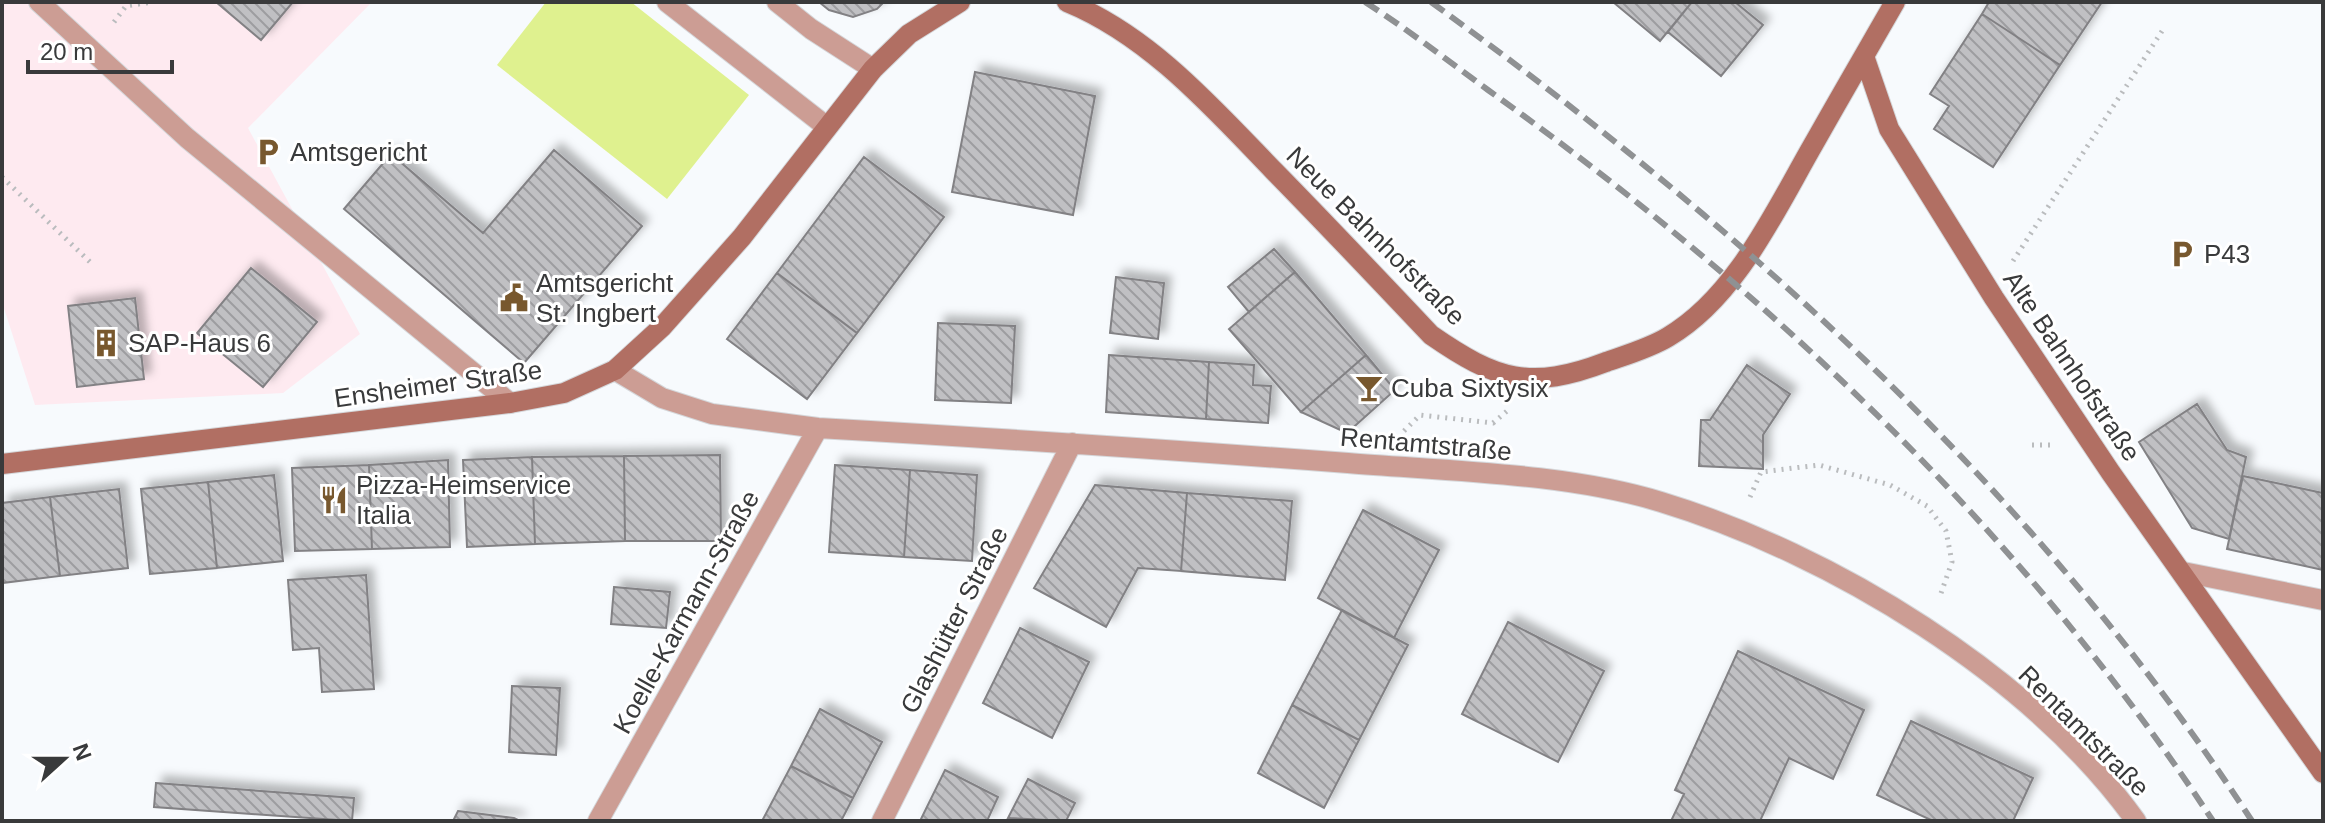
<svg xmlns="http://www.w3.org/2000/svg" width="2325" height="823" font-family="Helvetica,sans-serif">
	<defs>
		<pattern id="building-back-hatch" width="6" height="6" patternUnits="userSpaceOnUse" patternTransform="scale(2)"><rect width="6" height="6" fill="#c0c0c3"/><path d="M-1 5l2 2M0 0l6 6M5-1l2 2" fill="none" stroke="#9d9da0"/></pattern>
		<filter id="shadow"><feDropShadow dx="7" dy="-7" stdDeviation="4" flood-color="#0004"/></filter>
	</defs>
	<rect width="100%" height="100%" fill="#f7fafd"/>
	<path fill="#feeaf0" d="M2,2H372L248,128L360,334L283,393L35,405L2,302Z"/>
	<path fill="#dff18f" d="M546,2H631L749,95L667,199L497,65Z"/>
	<path fill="url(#building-back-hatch)" stroke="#828184" stroke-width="2" filter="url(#shadow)" d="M216,2H293L261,40Z
		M819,2H884L877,9L853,17L829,10Z
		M1613,2H1692L1660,41Z
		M1692,2H1735L1763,25L1721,76L1668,32Z
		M1989,2H2102L2060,65L1982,14Z
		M1982,14L2060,65L1993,167L1934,129L1949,106L1930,94Z
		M975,72L1095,96L1073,215L952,192Z
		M554,150L642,226L524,363L344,209L391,154L483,233Z
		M864,157L944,217L857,333L777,273Z
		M1274,249L1295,272L1249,312L1228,287Z
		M251,268L317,322L263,387L197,333Z
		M1295,272L1366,355L1301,412L1229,329Z
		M777,273L857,333L807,399L727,339Z
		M1116,277L1164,283L1158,339L1110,333Z
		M135,298L144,379L77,387L68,306Z
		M938,323L1015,326L1011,403L935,400Z
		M1109,355L1209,362L1206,419L1106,412Z
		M1366,355L1395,390L1347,433L1301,412Z
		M1209,362L1254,365L1253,385L1271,386L1268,423L1206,419Z
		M1747,365L1790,394L1763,435V469L1699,466L1701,420H1710Z
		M2197,404L2227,450L2246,457L2229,539L2192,528L2139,442Z
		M720,455L721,541H625L624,456Z
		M624,456L625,541L535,544L532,457Z
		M532,457L535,544L467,547L463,460Z
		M448,460L450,547L372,549L369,465Z
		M369,465L372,549L295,551L292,468Z
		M835,465L910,470L904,557L829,552Z
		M910,470L977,475L972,561L904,557Z
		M274,475L283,561L217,568L208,482Z
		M2243,476L2323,493V570L2227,549Z
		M208,482L217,568L150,574L141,489Z
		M1095,485L1187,493L1181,571L1138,568L1106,627L1034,588Z
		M119,489L128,568L60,576L50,497Z
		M1187,493L1292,501L1285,580L1181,571Z
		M50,497L60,576L2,583V503Z
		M1363,510L1439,550L1394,638L1318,598Z
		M366,575L374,689L322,692L319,648L293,650L288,580Z
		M614,587L670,592L666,628L611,624Z
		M1342,610L1408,645L1359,740L1292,705Z
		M1508,622L1604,671L1558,762L1462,714Z
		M1020,628L1089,662L1052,738L983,703Z
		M1738,651L1864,710L1833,779L1789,758L1760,821H1671L1684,794L1675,790Z
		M512,686L560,688L556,755L509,752Z
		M1292,705L1359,740L1324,808L1258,773Z
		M820,709L882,742L853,798L791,766Z
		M1911,721L2033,778L2013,821H1933L1877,795Z
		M791,766L853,798L841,821H762Z
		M945,770L998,797L987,821H920Z
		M1028,779L1075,803L1066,821L1008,818Z
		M156,783L354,798L352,821L154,807Z
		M458,811L514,818L520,821H453Z"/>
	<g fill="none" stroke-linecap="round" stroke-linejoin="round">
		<defs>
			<path id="lane" d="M39,2L187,138L510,403"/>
			<path id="street" d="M667,2L827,127
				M777,2L811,29L873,69
				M615,370L662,398L712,414L818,428C995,438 1171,450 1348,463C1446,471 1567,473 1661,502C1832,554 2031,675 2136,821
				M2183,572L2323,600
				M598,821L818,428
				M882,821L1072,443"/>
			<path id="secondary" d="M1067,2C1150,36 1213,108 1274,171C1327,225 1379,280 1431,335C1496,380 1530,391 1606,362C1626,355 1650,348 1668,337C1736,297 1775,211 1813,145C1840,97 1868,49 1895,2
				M1864,56L1889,129L1994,298L2111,473L2323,773
				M2,464L510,403L564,393L615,370L662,327L742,237L873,69L909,34L960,2"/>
		</defs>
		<use href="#lane" stroke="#d5d7da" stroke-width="22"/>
		<use href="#street" stroke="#d5d7da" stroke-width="22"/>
		<use href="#secondary" stroke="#d5d7da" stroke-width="22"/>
		<path stroke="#babcbe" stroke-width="5" stroke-dasharray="2 6" stroke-linecap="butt" d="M114,22L126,6L152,2
			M2,177L90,262
			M2013,261L2164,28
			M1404,431L1420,415L1493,423L1507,411
			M2032,445H2051
			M1750,497L1761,472L1819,465L1890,485L1927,506L1946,531L1952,562L1940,596"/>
		<use href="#lane" stroke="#cc9d94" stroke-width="20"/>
		<use href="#street" stroke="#cc9d94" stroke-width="20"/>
		<use href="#secondary" stroke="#b16f63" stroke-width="20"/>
		<path stroke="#8f9193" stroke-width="6" stroke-dasharray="16 8" stroke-linecap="butt" d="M1365,2C1407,29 1447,60 1488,90C1768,290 2023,532 2213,821
			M1431,2C1745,229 2039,494 2252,821"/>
	</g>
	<defs>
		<symbol id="parking-bare" viewBox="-9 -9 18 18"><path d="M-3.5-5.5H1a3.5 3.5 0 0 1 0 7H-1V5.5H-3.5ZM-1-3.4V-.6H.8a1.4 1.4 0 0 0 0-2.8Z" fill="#78582e" stroke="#fff" stroke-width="2.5" paint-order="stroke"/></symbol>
		<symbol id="civic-bare" viewBox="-9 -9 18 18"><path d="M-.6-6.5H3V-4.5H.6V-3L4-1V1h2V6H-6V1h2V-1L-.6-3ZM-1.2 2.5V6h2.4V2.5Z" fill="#78582e" stroke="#fff" stroke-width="2.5" paint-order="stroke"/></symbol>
		<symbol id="building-bare" viewBox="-9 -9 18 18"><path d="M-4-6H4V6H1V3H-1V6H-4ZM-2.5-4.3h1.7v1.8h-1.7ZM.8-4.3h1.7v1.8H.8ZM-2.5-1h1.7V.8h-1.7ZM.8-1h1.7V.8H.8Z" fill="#78582e" stroke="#fff" stroke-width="2.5" paint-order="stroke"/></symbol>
		<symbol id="bar-bare" viewBox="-9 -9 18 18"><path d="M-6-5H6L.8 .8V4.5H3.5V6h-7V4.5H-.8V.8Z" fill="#78582e" stroke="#fff" stroke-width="2.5" paint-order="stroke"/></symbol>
		<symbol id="restaurant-bare" viewBox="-9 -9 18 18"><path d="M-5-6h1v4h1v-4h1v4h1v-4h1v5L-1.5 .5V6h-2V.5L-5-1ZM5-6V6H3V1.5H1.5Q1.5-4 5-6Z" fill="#78582e" stroke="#fff" stroke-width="2.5" paint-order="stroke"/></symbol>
	</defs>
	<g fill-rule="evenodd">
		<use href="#parking-bare" x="248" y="132" width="40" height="40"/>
		<use href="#parking-bare" x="2162" y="234" width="40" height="40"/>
		<use href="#civic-bare" x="494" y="278" width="40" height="40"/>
		<use href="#building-bare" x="86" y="323" width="40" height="40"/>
		<use href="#bar-bare" x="1349" y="368" width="40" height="40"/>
		<use href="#restaurant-bare" x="314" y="480" width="40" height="40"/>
	</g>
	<g text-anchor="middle" stroke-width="6" stroke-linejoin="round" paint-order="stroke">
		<g font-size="26" fill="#393a3b" stroke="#fff" text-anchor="start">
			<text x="290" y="161">Amtsgericht</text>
			<text x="2204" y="263">P43</text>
			<text x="536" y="292">Amtsgericht<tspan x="536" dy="30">St. Ingbert</tspan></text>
			<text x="128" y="352">SAP-Haus 6</text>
			<text x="1391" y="397">Cuba Sixtysix</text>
			<text x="356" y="494">Pizza-Heimservice<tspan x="356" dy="30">Italia</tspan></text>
		</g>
		<g font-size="26" fill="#393a3b" stroke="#fff">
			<text transform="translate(1376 236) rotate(45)" y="9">Neue Bahnhofstraße</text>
			<text transform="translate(2072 366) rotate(56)" y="9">Alte Bahnhofstraße</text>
			<text transform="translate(438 384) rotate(-8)" y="9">Ensheimer Straße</text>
			<text transform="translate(1426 444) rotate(5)" y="9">Rentamtstraße</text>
			<text transform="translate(686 612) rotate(-61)" y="9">Koelle-Karmann-Straße</text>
			<text transform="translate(954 620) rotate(-63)" y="9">Glashütter Straße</text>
			<text transform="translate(2084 731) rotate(45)" y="9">Rentamtstraße</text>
		</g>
	</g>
	<rect width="2325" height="823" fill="none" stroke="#393a3b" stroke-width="8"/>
	<g transform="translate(64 759) rotate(69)" stroke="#ffffff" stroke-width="6" paint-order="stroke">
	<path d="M0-6L14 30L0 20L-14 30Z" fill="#393a3b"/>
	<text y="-12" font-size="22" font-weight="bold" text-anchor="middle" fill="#393a3b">N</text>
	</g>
	<path d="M28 60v12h144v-12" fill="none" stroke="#393a3b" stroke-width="4"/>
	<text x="40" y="60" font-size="24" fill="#393a3b" stroke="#ffffff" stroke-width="6" paint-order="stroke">20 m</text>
</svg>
